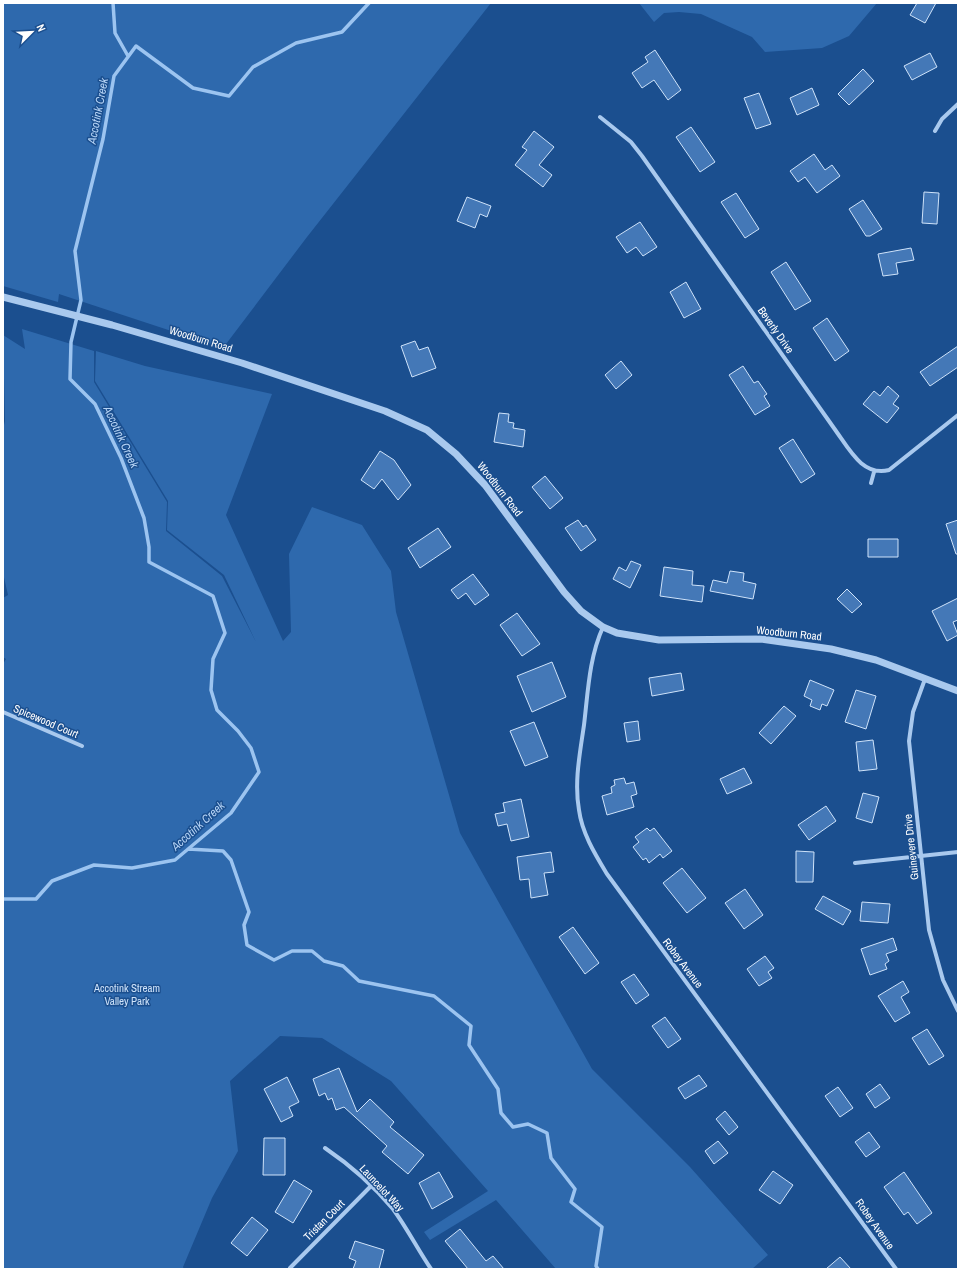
<svg xmlns="http://www.w3.org/2000/svg" width="961" height="1272" font-family="'Archivo Narrow',sans-serif">
	<rect width="100%" height="100%" fill="#1b4f8f"/>
	<path fill="#2e69ad" d="M3,3H491L307,237L223,348L59,294L58,302L3,286Z
		M639,3H877L849,36L822,48L765,52L752,37L701,14L679,12L664,13L654,22Z
		M22,329L94,351V382L167,502L166,531L222,576L256,642L224,575L167,530L168,501L95,381L96,351L145,366L272,394L226,515L283,641L291,632L289,554L312,507L362,525L391,571L396,612L460,833L592,1069L690,1167L768,1255L752,1269H556L496,1200L430,1240L424,1232L488,1191L391,1081L322,1038L280,1036L230,1081L238,1151L212,1198L183,1267L184,1269H3V664L6,659L3,657V598L8,595L3,573V429L5,421L3,335L25,349Z"/>
	<g fill="none" stroke-linecap="round" stroke-linejoin="round">
		<path stroke="#9cc4f0" stroke-width="3.5" d="M113,3L115,33L128,56
			M188,849L223,851L231,860L249,912L244,925L247,945L274,960L292,951H312L324,961L343,966L359,981L434,996L471,1026L469,1045L498,1089L501,1113L513,1127L528,1124L547,1133L551,1158L575,1189L571,1202L602,1227L596,1266L598,1269
			M3,899H36L52,881L94,865L132,868L175,860L231,813L259,772L251,748L238,731L217,710L211,690L213,659L225,633L213,596L149,562V547L144,518L121,458L95,404L70,379L71,342L81,300L75,251L103,139L114,76L136,46L193,88L229,96L253,67L296,43L342,32L369,3"/>
	</g>
	<path fill="#4478b7" stroke="#cfe3fa" d="M917,3H936L925,23L910,15Z
		M655,50L681,90L668,100L654,80L642,88L632,73L648,62L645,57Z
		M930,53L937,67L912,80L904,66Z
		M863,69L874,81L849,105L838,94Z
		M812,88L819,105L797,115L790,98Z
		M759,93L771,124L756,129L744,98Z
		M691,127L715,162L700,172L676,137Z
		M534,131L554,147L539,165L552,175L543,187L515,165L527,150L522,147Z
		M814,154L825,170L832,165L840,176L817,193L805,177L798,182L790,171Z
		M924,192L939,193L937,224L922,223Z
		M736,193L759,229L745,238L721,202Z
		M467,197L491,206L487,217L480,214L475,228L457,221Z
		M863,200L882,229L870,236H866L849,209Z
		M640,222L657,247L643,256L636,247L627,253L616,237Z
		M911,248L914,260L896,263L898,274L883,276L878,254Z
		M786,262L811,301L795,310L771,272Z
		M686,282L701,309L684,318L670,292Z
		M827,318L849,351L835,361L813,328Z
		M415,341L419,350L428,347L436,368L412,377L401,346Z
		M958,346V367L930,386L920,372Z
		M621,361L632,375L616,389L605,375Z
		M743,366L754,383L758,381L767,394L764,396L770,406L755,415L729,375Z
		M888,386L899,396L893,404L899,408L887,423L863,404L874,391L880,396Z
		M499,413L509,414L508,422L514,423L513,428L525,430L523,447L494,442Z
		M793,439L815,474L801,483L779,448Z
		M380,451L394,460L411,485L398,500L382,479L374,489L361,480Z
		M545,476L563,498L550,509L532,487Z
		M578,520L583,527L586,525L596,540L581,551L565,528Z
		M958,520V554H956L946,524Z
		M438,528L451,547L420,568L408,548Z
		M868,539H898V557H868Z
		M631,561L641,565L630,588L613,579L619,567L626,571Z
		M664,567L693,571L692,585L704,586L702,602L660,596Z
		M730,571L744,573L743,581L756,584L753,599L710,591L713,580L727,583Z
		M473,574L489,595L475,605L466,593L458,599L451,590Z
		M847,589L862,604L852,613L837,599Z
		M958,598V620L953,622L958,635L947,641L932,611Z
		M517,613L540,644L522,656L500,625Z
		M552,662L566,697L532,712L517,676Z
		M681,673L684,690L652,696L649,678Z
		M810,680L834,690L827,706L822,704L820,710L810,706L812,700L804,696Z
		M856,690L876,696L866,729L845,722Z
		M784,706L796,716L771,744L759,733Z
		M638,721L640,740L627,742L624,723Z
		M534,722L548,757L525,766L510,731Z
		M873,740L877,769L859,771L856,742Z
		M744,768L752,783L727,794L720,779Z
		M624,778L626,784L634,782L637,794L631,796L634,807L607,815L602,796L612,793L611,787L615,785L614,780Z
		M863,793L879,797L872,823L856,818Z
		M521,799L529,837L511,841L507,824L498,826L495,814L505,812L503,803Z
		M826,806L836,821L809,840L798,825Z
		M647,828L650,831L654,828L672,851L663,858L660,854L649,863L646,858L643,860L633,847L639,842L635,837Z
		M796,851L814,852L813,882H796Z
		M551,852L554,872L544,873L548,895L531,898L529,879L520,880L517,857Z
		M682,868L706,898L687,913L663,883Z
		M745,889L763,915L744,929L725,903Z
		M823,896L851,911L843,925L815,909Z
		M862,902L890,904L888,923L860,921Z
		M573,927L599,963L585,974L559,937Z
		M893,938L897,950L886,954L889,961L885,964L887,969L870,975L861,949Z
		M765,956L774,968L768,972L772,978L759,986L747,969Z
		M634,974L649,995L636,1004L621,982Z
		M903,981L909,992L901,997L910,1013L895,1022L878,996Z
		M665,1017L681,1039L668,1048L652,1026Z
		M927,1029L944,1056L929,1065L912,1038Z
		M339,1068L357,1112L370,1099L394,1122L390,1127L424,1155L408,1174L382,1152L387,1146L344,1107L336,1110L332,1098L328,1100L325,1093L319,1096L313,1079Z
		M699,1075L707,1086L685,1099L678,1088Z
		M287,1077L299,1102L289,1107L293,1116L281,1122L264,1089Z
		M880,1084L890,1098L875,1108L866,1094Z
		M838,1087L853,1108L840,1117L825,1096Z
		M725,1111L738,1127L729,1135L716,1119Z
		M869,1132L880,1147L866,1157L855,1142Z
		M264,1138H285V1175H263Z
		M718,1141L728,1153L714,1164L705,1151Z
		M773,1171L793,1185L780,1204L759,1190Z
		M439,1172L453,1197L432,1209L419,1183Z
		M904,1172L932,1213L917,1224L908,1212L904,1215L884,1187Z
		M294,1180L312,1191L293,1223L275,1212Z
		M252,1217L268,1230L247,1256L231,1243Z
		M460,1229L486,1261L493,1256L504,1269H468L445,1241Z
		M355,1241L384,1250L379,1269H353L356,1261L349,1258Z
		M840,1257L851,1269H826Z"/>
	<g fill="none" stroke-linecap="round" stroke-linejoin="round">
		<path stroke="#a9c9ee" stroke-width="4" d="M600,117L631,142L642,156L836,431C849,449 863,477 889,470L958,415
			M935,131L942,119L958,104
			M871,483L874,472
			M603,627C589,658 588,692 584,725C580,753 574,782 579,810C582,833 595,854 607,874L896,1269
			M925,679L913,712L909,741L929,930L943,980L958,1011
			M3,712L82,746
			M855,863L958,852
			M325,1148C350,1165 374,1186 393,1209C407,1228 418,1250 431,1269
			M290,1268L371,1186"/>
		<path stroke="#a9c9ee" stroke-width="7" d="M3,297L112,325L242,363L385,411L427,430L456,454L485,485L564,592L581,611L603,627L617,633L659,640L761,639L831,649L876,660L958,691"/>
	</g>
	<g text-anchor="middle" stroke-width="3" stroke-linejoin="round" paint-order="stroke">
		<g font-size="11" fill="#fff" stroke="#1b4f8f">
			<text transform="translate(776 330) rotate(55)" y="4">Beverly Drive</text>
			<text transform="translate(201 339) rotate(17)" y="4">Woodburn Road</text>
			<text transform="translate(500 489) rotate(52)" y="4">Woodburn Road</text>
			<text transform="translate(789 633) rotate(6)" y="4">Woodburn Road</text>
			<text transform="translate(46 721) rotate(23)" y="4">Spicewood Court</text>
			<text transform="translate(911 847) rotate(-96)" y="4">Guinevere Drive</text>
			<text transform="translate(683 963) rotate(53)" y="4">Robey Avenue</text>
			<text transform="translate(382 1188) rotate(47)" y="4">Launcelot Way</text>
			<text transform="translate(324 1220) rotate(-45)" y="4">Tristan Court</text>
			<text transform="translate(875 1224) rotate(55)" y="4">Robey Avenue</text>
		</g>
		<g font-size="11" fill="#cfe3fa" stroke="#1b4f8f">
			<text x="127" y="992">Accotink Stream<tspan x="127" dy="13">Valley Park</tspan></text>
		</g>
		<g font-size="12" font-style="italic" fill="#b5d3f5" stroke="#1b4f8f">
			<text transform="translate(98 111) rotate(-79)" y="4">Accotink Creek</text>
			<text transform="translate(121 437) rotate(65)" y="4">Accotink Creek</text>
			<text transform="translate(198 826) rotate(-42)" y="4">Accotink Creek</text>
		</g>
	</g>
	<rect width="961" height="1272" fill="none" stroke="#ffffff" stroke-width="8"/>
	<g transform="translate(32 32) rotate(66)" stroke="#1b4f8f" stroke-width="3" paint-order="stroke">
	<path d="M0-3L7 15L0 10L-7 15Z" fill="#ffffff"/>
	<text y="-6" font-size="11" font-weight="bold" text-anchor="middle" fill="#ffffff">N</text>
	</g>
</svg>
